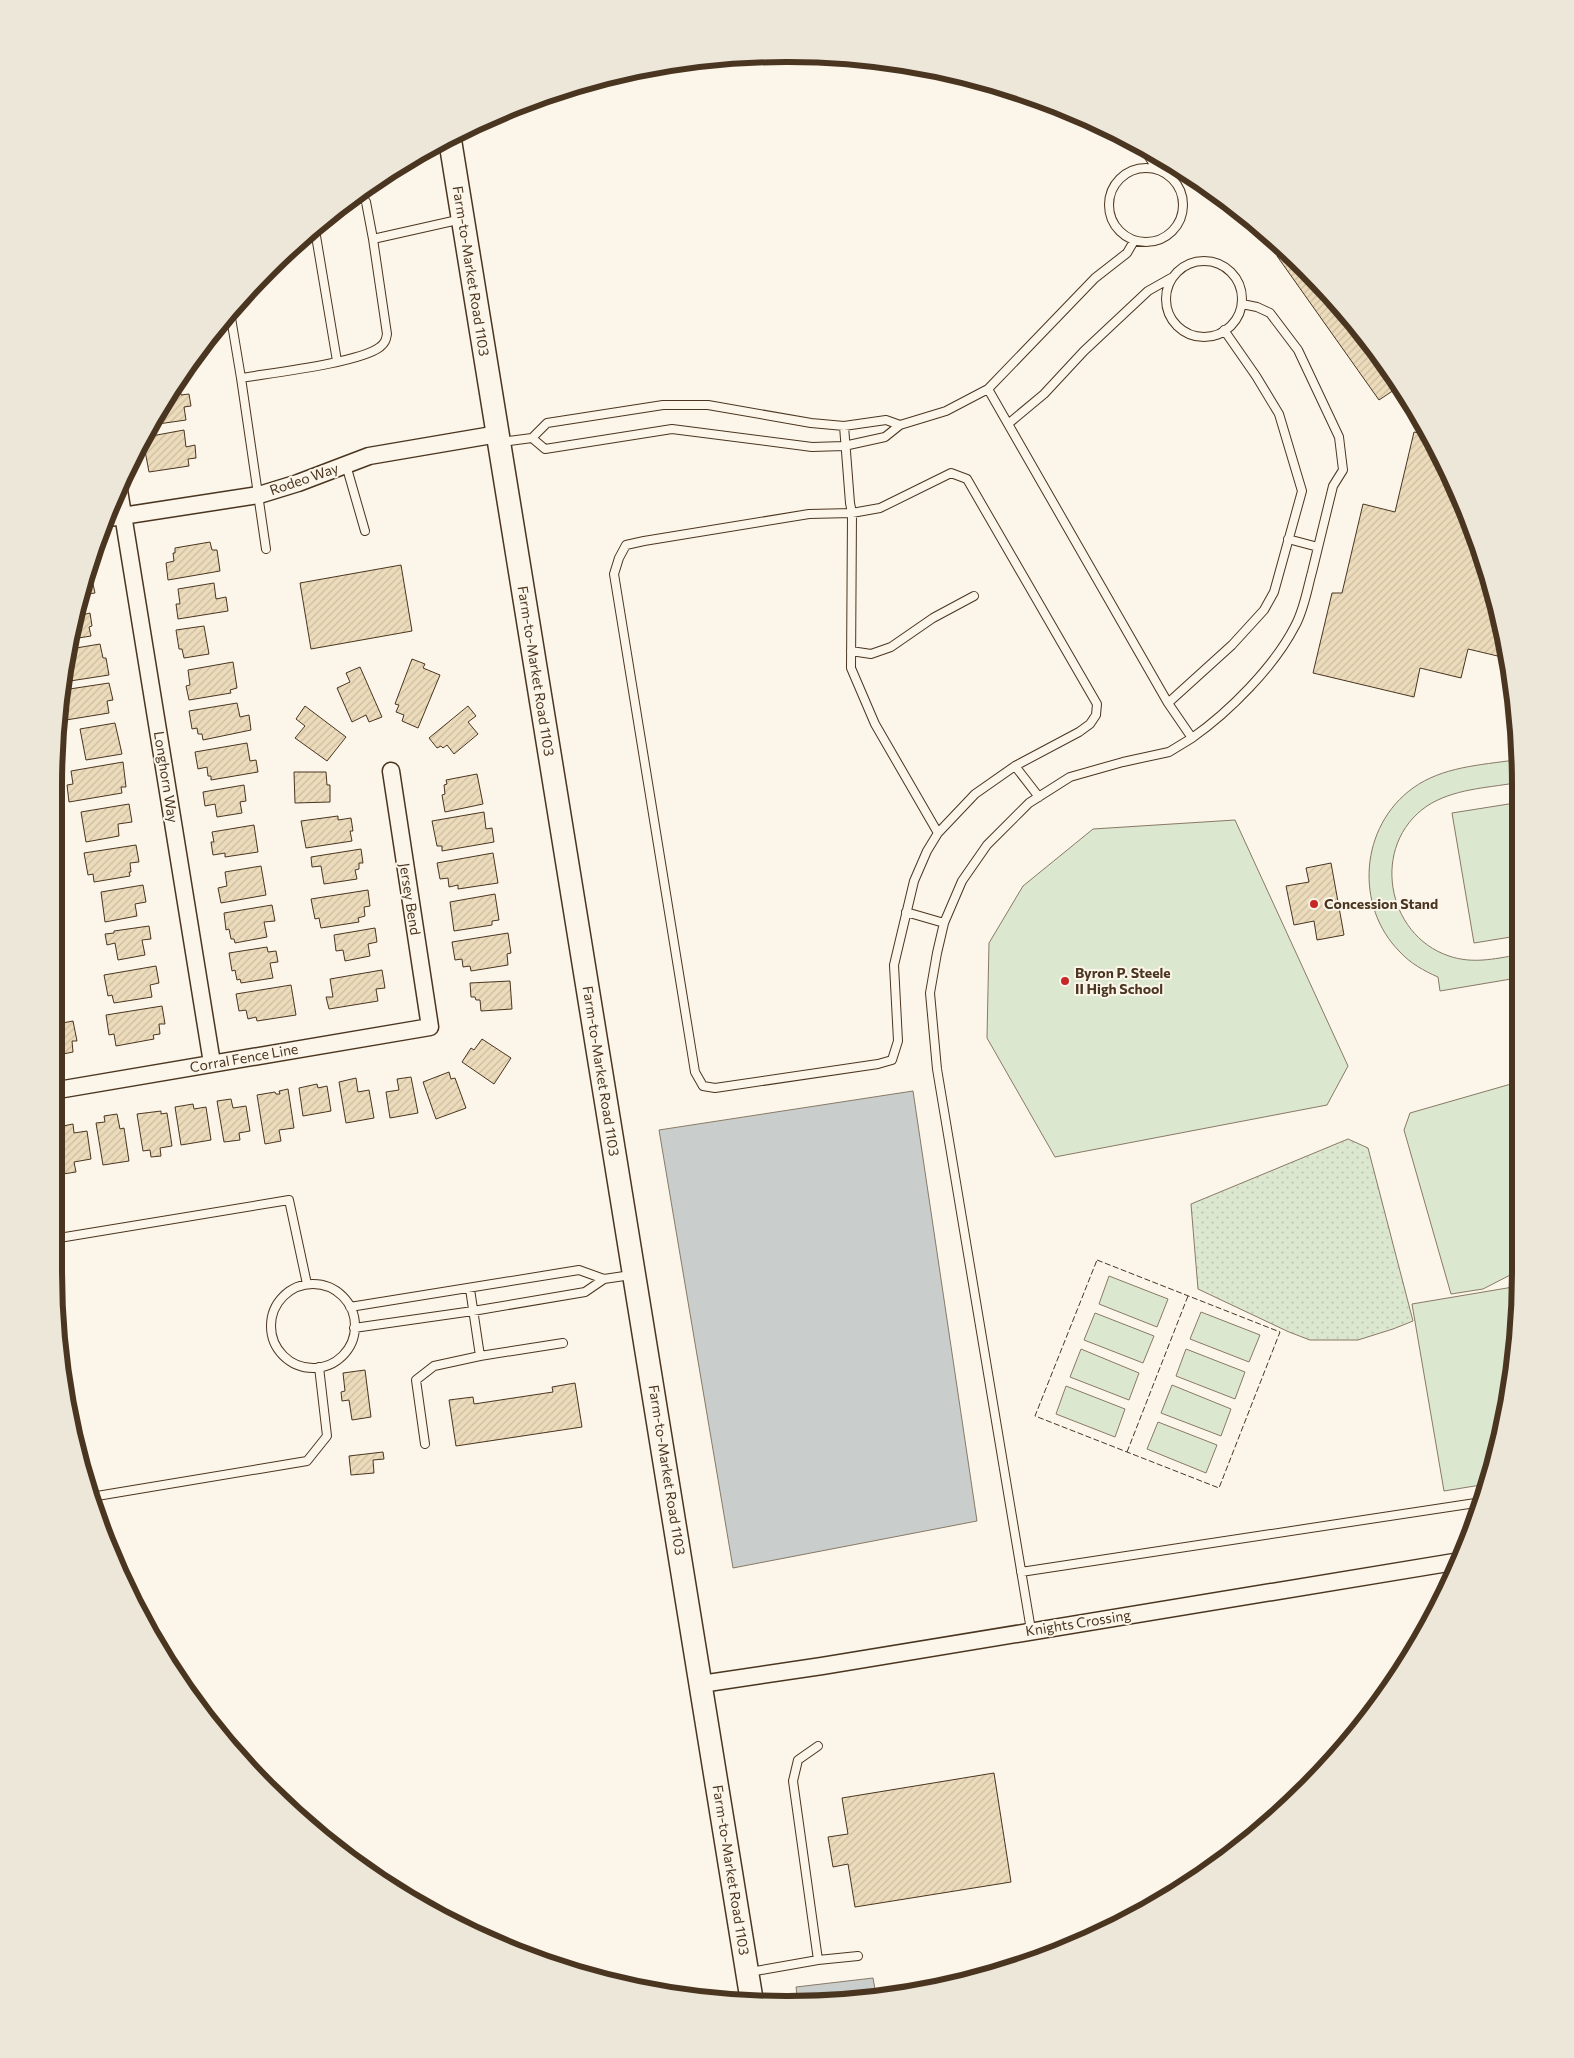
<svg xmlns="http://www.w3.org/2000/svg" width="1574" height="2058" font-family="Commissioner,sans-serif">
	<defs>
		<pattern id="park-dots" width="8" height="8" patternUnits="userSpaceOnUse" patternTransform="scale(1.25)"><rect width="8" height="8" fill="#dce7d0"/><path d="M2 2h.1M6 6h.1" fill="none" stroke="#bec7b2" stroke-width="1.8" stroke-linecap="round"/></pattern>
		<pattern id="building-hatch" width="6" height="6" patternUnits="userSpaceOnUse" patternTransform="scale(1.25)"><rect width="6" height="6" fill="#ecdcbc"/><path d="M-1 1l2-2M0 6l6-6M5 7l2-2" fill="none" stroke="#ccbda1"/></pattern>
	</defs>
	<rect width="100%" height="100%" fill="#fbf6e9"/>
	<path fill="url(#park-dots)" stroke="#887966" d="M1348,1139L1368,1148L1413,1321L1393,1329L1358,1340H1310L1289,1332L1198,1289L1191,1204Z"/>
	<path fill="#dce7d0" stroke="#887966" d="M1515,760V783C1486,788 1453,789 1427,806C1370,845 1386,935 1449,956C1472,964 1494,959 1517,955V978L1440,991L1438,977C1424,971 1410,963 1400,952C1354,906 1360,826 1413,788C1442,767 1480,765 1515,760Z
		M1515,803L1517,936L1474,943L1452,813Z
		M1235,820L1348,1066L1327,1105L1055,1157L987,1038L989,943L1023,886L1093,829Z
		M1518,1082L1520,1270L1483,1289L1451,1294L1404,1130L1410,1113Z
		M1109,1276L1168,1299L1157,1327L1099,1304Z
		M1519,1286L1514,1367L1487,1484L1444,1491L1412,1304Z
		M1201,1312L1260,1335L1249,1362L1190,1339Z
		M1095,1313L1154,1336L1143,1363L1084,1340Z
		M1081,1349L1139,1373L1129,1400L1070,1377Z
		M1186,1349L1245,1372L1235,1399L1176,1376Z
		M1172,1385L1231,1409L1221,1436L1161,1413Z
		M1066,1386L1125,1409L1115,1437L1056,1414Z
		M1158,1422L1217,1445L1206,1473L1147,1449Z"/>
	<path fill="#c9cecd" stroke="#887966" d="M913,1091L977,1521L733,1568L659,1130Z
		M873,1978L876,1995L798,2003L796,1987Z"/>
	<path fill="url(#building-hatch)" stroke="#4a3520" d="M1284,251L1306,269L1400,386L1379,400L1277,256Z
		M180,389L181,395L189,394L191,406L184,407L186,420L158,424L157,418L175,390Z
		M184,430L186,447L195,445L196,458L188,459L189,466L149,472L143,440L146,437Z
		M1414,432L1424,434L1481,551L1506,658L1468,649L1461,678L1420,668L1414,697L1313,673L1332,593H1342L1363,504L1395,512Z
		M210,542L212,550H217L220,571L168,580L166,563L174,561L173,553H175V548Z
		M401,565L412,631L311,649L300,583Z
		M91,575L95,593L80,595L87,576Z
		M214,583L216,599L226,597L228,611L178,619L176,604H180L178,589Z
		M76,612L78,616L90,613L92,626L89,627L91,636L72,639Z
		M204,626L209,654L184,658L182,649H179L176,630Z
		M100,644L103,658H106L109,675L70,681L69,676H66L70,649Z
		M412,659L425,664L423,668L440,675L418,728L402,721L404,715L396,712L399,705L395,704Z
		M233,662L237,688L230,690L231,693L189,700L186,686L190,685L188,670Z
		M360,667L382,717L369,722L366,715L352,722L337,688L350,682L346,673Z
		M109,683L113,700L107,701L109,713L66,720L63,707H61L63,690Z
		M237,703L240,717L249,715L251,730L203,740L202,734H198L197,728L192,729L189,711Z
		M305,706L346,737L327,761L295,738L305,726L296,719Z
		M468,706L476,716L468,722L478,734L454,754L447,745L443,748L441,746L437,748L429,738Z
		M115,723L122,754L86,760L80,729Z
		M247,743L250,761L256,760L258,772L211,780V776H208L207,767L198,769L195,752Z
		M123,762L126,787H121L122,793L69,802L67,785L73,784L71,771Z
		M294,772H326L327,785H330V802L295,803Z
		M477,774L483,804L445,812L442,795L445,794L444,785L447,784L446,780Z
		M244,785L246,801L240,802L242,813L217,817L215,804L205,806L203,792Z
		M129,804L132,822L118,824L119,836L86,842L81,812Z
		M484,812L486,829L492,828L494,842L442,851V846H437L432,821Z
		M338,816V820L351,818L353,831H350L352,841L306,848L301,821Z
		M254,825L258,852L225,857V853L213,855L211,842H214L212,832Z
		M136,845L139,862L130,863L131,872H129L130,876L94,882L93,874L88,875L84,853Z
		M361,849L363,863H359V869L355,870L357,879L324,884L321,866L312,867L311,857Z
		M493,853L498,883L458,889V885L449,887L448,878L440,879L437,863Z
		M1331,863L1344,935L1317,940L1314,921L1294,925L1286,886L1309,882L1306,868Z
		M261,866L266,895L221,903L218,888L227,886L225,872Z
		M143,885L146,902L135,904L137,916L105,922L101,892Z
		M368,890L370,906L364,907L365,916L358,918L359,922L321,928L319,918L315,919L311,899Z
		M495,894L499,920L492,921V925L454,931L450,902Z
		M272,905L275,921L264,922L267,937L235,943L234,939H231L229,929L226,930L224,913Z
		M149,926L151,939L142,940L145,955L118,960L115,943L107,945L105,934L114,933V931Z
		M375,928L377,942L368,944L370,956L345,961L343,950L336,951L334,935Z
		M508,933L511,953L507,954L508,965L471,971L470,966L463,967L462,959L455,960L452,942Z
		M267,947L268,952L276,951L278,962L270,963L273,978L241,983L240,979L237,980L235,970L232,971L229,953Z
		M156,966L159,983L150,985L152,997L114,1003L112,995L108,996L104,975Z
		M382,970L385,988L376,989L378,1001L329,1009L326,997H333L330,979Z
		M510,981L512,1009L481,1011L480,1000H476L475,997H471L470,983Z
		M291,985L296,1015L257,1021L256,1017L248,1019L246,1010L239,1011L236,994Z
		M162,1006L165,1024H159L160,1034L153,1035L154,1039L116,1046L114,1034L109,1035L106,1015Z
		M73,1021L77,1041H72L73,1052L58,1055L57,1024Z
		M482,1039L511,1058L494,1084L462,1062L471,1048L474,1050Z
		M449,1072L451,1079L455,1078L466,1108L436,1119L423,1082Z
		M411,1077L418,1113L390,1118L386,1092L399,1090L397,1079Z
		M356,1078L358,1092L369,1090L374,1118L346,1123L339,1082Z
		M317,1084L318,1088L327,1086L331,1111L303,1116L299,1088Z
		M288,1089L294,1128L279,1130L281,1141L265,1144L257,1095L275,1092L276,1094H280L279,1091Z
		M231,1099L233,1108L246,1106L250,1131L239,1133L240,1140L224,1142L217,1101Z
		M193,1104L194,1109L206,1107L211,1140L181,1145L175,1107Z
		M161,1111V1114L167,1113L172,1146L160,1148L161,1156L151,1157L150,1150L143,1151L137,1114Z
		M117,1114L120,1129L124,1128L129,1161L103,1165L96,1123L105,1122L104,1116Z
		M73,1124L74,1133L87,1131L91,1159L74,1162L76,1172L63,1174L58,1147V1127Z
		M365,1370L371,1417L352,1420L349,1400L342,1401L341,1392L345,1391L343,1373Z
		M575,1383L582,1427L456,1446L449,1400L473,1397L474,1404L553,1392L552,1387Z
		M383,1452L384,1459L373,1460L374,1473L351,1475L349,1456Z
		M994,1773L1011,1882L855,1907L848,1864L833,1867L828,1837L848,1834L842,1798Z
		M1274,1807L1279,1811L1268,1820L1265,1818Z"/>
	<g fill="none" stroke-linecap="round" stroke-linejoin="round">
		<defs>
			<path id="lane" d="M1146,152L1157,169
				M1109 205a37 37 0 1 1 74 0a37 37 0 1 1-74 0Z
				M360,194L366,202L373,239
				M315,230L337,361
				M1166 299a38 38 0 1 1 76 0a38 38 0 1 1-76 0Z
				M230,312L241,378
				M988,389L1168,703L1192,738L1169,752L1123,762L1070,777L1029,803L987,845L962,881L944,923L937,953L930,993L937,1069L1031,1630
				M1008,424L1044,394L1084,351L1148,291L1171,278
				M844,426L850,503L852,513L851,668L875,724L938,833
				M532,438L545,449L672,429L812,447L844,446L885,437L900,425L946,411L988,389L1095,278L1127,253L1134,241
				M501,442L532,438L547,423L663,405H708L811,423L844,426L886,420L900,425
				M346,465L365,531
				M951,473L967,479L1097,704L1096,715L1090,724L1079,732L1015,766L975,794L938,833L927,851L914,881L894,965L898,1041L892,1060L878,1064L715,1088L703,1086L695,1072L614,574L619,558L626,545L644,541L809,514L852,513L880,508Z
				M1288,539L1318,547
				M266,549L241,378C271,373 359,363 380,347C385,343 386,340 387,334L373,239L462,219
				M851,651L871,654L891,647L933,618L974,596
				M1168,703L1232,645L1264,610L1274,592L1302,491L1279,414L1256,376L1224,330
				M1192,738C1229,712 1274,667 1295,626C1304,610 1307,590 1312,572C1319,543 1326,515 1333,486L1343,470L1339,437L1298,350L1270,313L1257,307L1242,304
				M1015,766L1039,797
				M906,912L944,923
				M59,1238L289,1200L307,1284
				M271 1326a42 42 0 1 1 84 0a42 42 0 1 1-84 0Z
				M470,1289L480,1356L563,1343
				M350,1307L579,1270L604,1279L631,1275
				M354,1328L473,1311L585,1292L604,1279
				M425,1444L416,1380L434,1366L480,1356
				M91,1497L307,1461L327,1436L319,1367
				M1021,1572L1482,1502
				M818,1960L858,1956
				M750,1972L818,1960L793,1781L798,1760L818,1746"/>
			<path id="street" d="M119,490L212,1063
				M109,518L259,495L298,483L369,456L498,434
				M58,1090L430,1027L391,771
				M701,1684L822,1666L1454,1562"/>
			<path id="secondary" d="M450,140L752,2002"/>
		</defs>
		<use href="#lane" stroke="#4a3520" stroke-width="10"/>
		<use href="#street" stroke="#4a3520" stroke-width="19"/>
		<use href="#secondary" stroke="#4a3520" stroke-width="25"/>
		<use href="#lane" stroke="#fbf6e9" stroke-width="8"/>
		<use href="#street" stroke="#fbf6e9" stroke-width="16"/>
		<use href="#secondary" stroke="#fbf6e9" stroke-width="22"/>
		<path stroke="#4a3520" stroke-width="1" stroke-dasharray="6 2.5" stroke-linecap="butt" d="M1097,1260L1280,1332L1219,1488L1035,1416Z
			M1127,1452L1188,1296"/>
	</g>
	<g fill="#c62828" stroke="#fbf6e9" stroke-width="2">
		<circle cx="1314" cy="904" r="5"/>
		<circle cx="1065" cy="981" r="5"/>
	</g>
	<g text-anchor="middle" stroke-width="4" stroke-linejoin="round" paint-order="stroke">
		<g font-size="14" fill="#4a3520" stroke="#fbf6e9">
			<text transform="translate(471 271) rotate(81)" y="5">Farm-to-Market Road 1103</text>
			<text transform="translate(304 479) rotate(-19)" y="5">Rodeo Way</text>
			<text transform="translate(536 671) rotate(81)" y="5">Farm-to-Market Road 1103</text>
			<text transform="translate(166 777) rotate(81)" y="5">Longhorn Way</text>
			<text transform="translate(410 899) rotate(81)" y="5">Jersey Bend</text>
			<text transform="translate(244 1058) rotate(-10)" y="5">Corral Fence Line</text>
			<text transform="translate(601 1071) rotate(81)" y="5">Farm-to-Market Road 1103</text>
			<text transform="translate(667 1470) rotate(81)" y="5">Farm-to-Market Road 1103</text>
			<text transform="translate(1078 1623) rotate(-9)" y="5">Knights Crossing</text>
			<text transform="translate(731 1870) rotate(81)" y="5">Farm-to-Market Road 1103</text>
		</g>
		<g font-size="14" font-weight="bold" fill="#4a3520" stroke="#fbf6e9" text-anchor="start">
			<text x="1324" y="909">Concession Stand</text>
			<text x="1075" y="978">Byron P. Steele<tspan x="1075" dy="16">II High School</tspan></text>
		</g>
	</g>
	<path d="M0 0H1574V2058H0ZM786 62H788A724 724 0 0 1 1512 786V1272A724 724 0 0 1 788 1996H786A724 724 0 0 1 62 1272V786A724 724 0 0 1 786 62Z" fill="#ede7d9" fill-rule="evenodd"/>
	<path fill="none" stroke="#4a3520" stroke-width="6" d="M786 62H788A724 724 0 0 1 1512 786V1272A724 724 0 0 1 788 1996H786A724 724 0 0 1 62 1272V786A724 724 0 0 1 786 62Z"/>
</svg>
